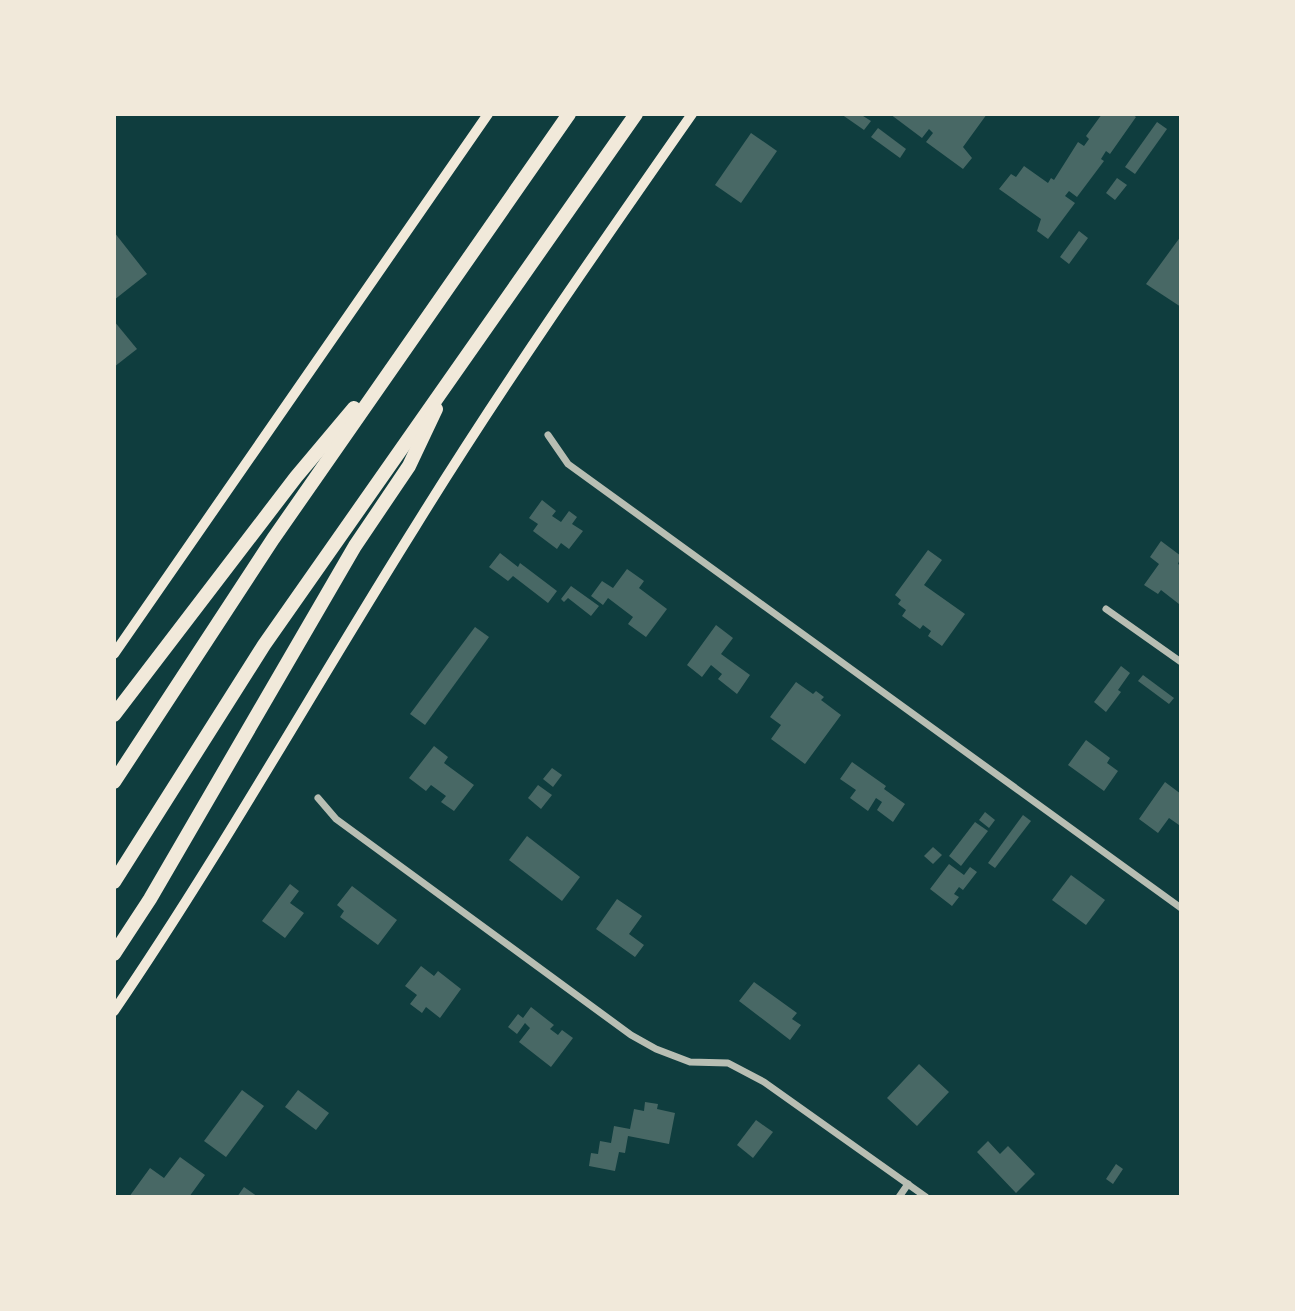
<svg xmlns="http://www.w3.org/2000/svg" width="1295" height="1311" font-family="'Source Sans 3',sans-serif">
	<rect width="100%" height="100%" fill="#0f3d3e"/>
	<g fill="#486865">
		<polygon points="841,114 860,114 871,121 864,130"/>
		<polygon points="890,114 946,115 987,114 963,147 972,158 963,169 926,142 933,133 929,129 922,138"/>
		<polygon points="1102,114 1132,114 1136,117 1110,154 1106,151 1101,159 1104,161 1077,197 1069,191 1065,196 1075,203 1048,239 1037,231 1041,219 999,189 1011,174 1016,177 1024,166 1048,183 1051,178 1054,180 1078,142 1084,146 1089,139 1086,136"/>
		<polygon points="1157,122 1167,129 1135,174 1125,167"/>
		<polygon points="878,128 906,149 900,158 871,137"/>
		<polygon points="751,133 777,151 741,203 715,185"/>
		<polygon points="1117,178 1127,185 1115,200 1106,193"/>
		<polygon points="1079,231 1088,238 1069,264 1060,257"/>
		<polygon points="114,232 147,274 114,300"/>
		<polygon points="1181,236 1181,307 1146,284"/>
		<polygon points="114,321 137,349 114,367"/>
		<polygon points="542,500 556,511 552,516 561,522 569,511 577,517 572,524 583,531 569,549 561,543 557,549 533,531 538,524 529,518"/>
		<polygon points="1161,541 1181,556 1178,564 1181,566 1179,604 1161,590 1158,594 1144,585 1159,564 1150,557"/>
		<polygon points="928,550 942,560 924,585 965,614 942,646 928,636 931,631 923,625 920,629 902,616 906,610 898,604 901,600 895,595"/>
		<polygon points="500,553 518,567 520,563 557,591 548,603 513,576 508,581 489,567"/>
		<polygon points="627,569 644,581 639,588 667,609 646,637 628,624 633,617 608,598 603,605 591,596 602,581 613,588"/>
		<polygon points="571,586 599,606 591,616 568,598 564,602 561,599"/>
		<polygon points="716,625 733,638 721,654 750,675 737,694 718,679 722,674 711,665 702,677 687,665"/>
		<polygon points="475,627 489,637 425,725 410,714"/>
		<polygon points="1121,666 1130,673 1118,690 1121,692 1106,712 1094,702"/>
		<polygon points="1143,675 1174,698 1169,704 1138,681"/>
		<polygon points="796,682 813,694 816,691 824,697 821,700 841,715 805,764 771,739 781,725 770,717"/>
		<polygon points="1086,740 1110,758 1107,763 1118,771 1104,791 1068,765"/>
		<polygon points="434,746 448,757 444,763 474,785 454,811 441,802 446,796 431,785 426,791 409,778"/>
		<polygon points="852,762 886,786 884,789 905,804 893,822 877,810 882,802 876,798 868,811 850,798 856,790 840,779"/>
		<polygon points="552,768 562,775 553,787 543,779"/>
		<polygon points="1165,782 1181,794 1181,822 1179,825 1169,818 1158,833 1139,819"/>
		<polygon points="538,785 552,795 541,809 528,798"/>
		<polygon points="985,812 995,820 989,828 979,820"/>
		<polygon points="1023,815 1031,821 995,868 988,863"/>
		<polygon points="975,822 988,831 961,866 949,856"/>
		<polygon points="527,836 580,877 562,901 509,860"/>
		<polygon points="933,847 942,855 933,864 924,856"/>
		<polygon points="949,864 964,875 970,867 977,872 963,890 959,887 954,894 959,897 952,906 930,889"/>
		<polygon points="1071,875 1105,900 1086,925 1052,900"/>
		<polygon points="290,884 299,891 290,903 304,913 285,938 262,921"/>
		<polygon points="352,886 397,920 378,945 340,917 344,911 337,905"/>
		<polygon points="617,899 642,916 629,934 644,945 635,957 596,929"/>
		<polygon points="421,966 434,976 438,971 461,989 440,1018 426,1007 422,1013 410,1004 417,995 405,986"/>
		<polygon points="754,982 797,1013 792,1019 801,1025 790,1040 739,1001"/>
		<polygon points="531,1007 554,1025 550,1029 558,1035 562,1030 573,1038 551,1067 519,1042 530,1028 525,1023 517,1034 508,1027 518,1014 523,1018"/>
		<polygon points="919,1064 949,1092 917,1126 887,1098"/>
		<polygon points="242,1090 264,1106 226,1157 204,1141"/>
		<polygon points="298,1090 329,1113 316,1130 285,1107"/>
		<polygon points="645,1102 658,1104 657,1109 675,1113 669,1144 628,1136 625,1153 619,1152 615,1171 589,1166 591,1153 598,1154 600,1141 611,1143 614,1126 630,1129 634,1109 644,1111"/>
		<polygon points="756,1120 773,1132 753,1158 737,1145"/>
		<polygon points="988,1141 1000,1154 1008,1146 1035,1174 1016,1193 977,1152"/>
		<polygon points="180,1157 205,1175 189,1197 129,1197 150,1168 164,1178"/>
		<polygon points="1116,1164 1123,1169 1113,1184 1106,1179"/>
		<polygon points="244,1187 258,1197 237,1197"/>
	</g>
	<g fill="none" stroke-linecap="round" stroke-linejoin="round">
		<g stroke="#b8beb3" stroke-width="7">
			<polyline points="548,435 568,464 1181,908"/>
			<polyline points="1106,609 1181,662"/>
			<polyline points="318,798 336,819 631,1035 656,1049 690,1062 728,1063 764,1082 926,1197"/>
			<polyline points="899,1197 908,1184"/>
		</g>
		<g stroke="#f1e9da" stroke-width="10">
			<polyline points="114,654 488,114"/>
			<path d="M114 1011C221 854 314 688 415 527 502 386 597 250 692 114"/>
		</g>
		<g stroke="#f1e9da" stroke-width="14">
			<polyline points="114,715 296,477 354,408"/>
			<polyline points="114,782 273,539 569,114"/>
			<polyline points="114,882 264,645 636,114"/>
			<polyline points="114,954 150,899 355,546 409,466 436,409"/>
		</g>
	</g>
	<rect width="1295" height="1311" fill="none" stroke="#f1e9da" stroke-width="232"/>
</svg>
